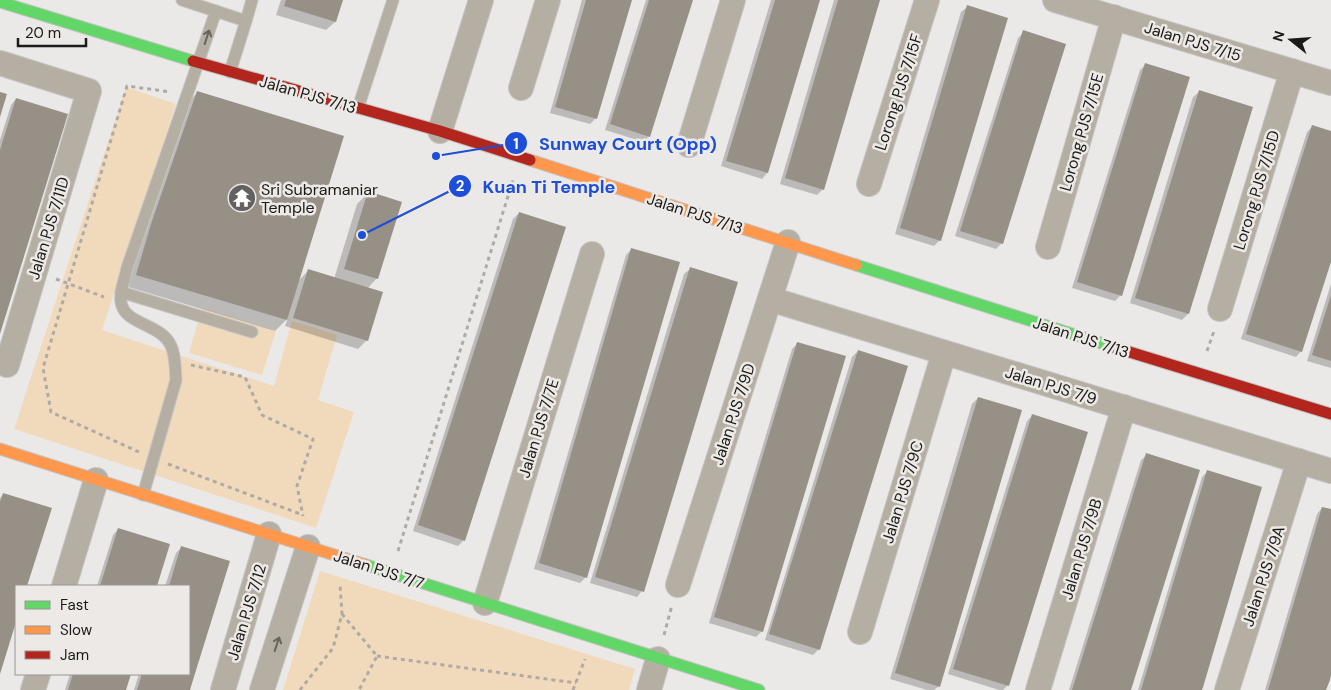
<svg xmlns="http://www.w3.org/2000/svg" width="1331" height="690" font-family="'DM Sans',sans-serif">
	<rect width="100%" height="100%" fill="#ebe9e7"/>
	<g fill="#f1dabc">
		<polygon points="126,87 176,104 102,330 274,386 292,321 337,335 318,400 354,412 316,528 14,429"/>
		<polygon points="202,308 276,331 262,375 189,353"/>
		<polygon points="320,571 635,669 629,690 283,690"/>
	</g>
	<g fill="#0003">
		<polygon points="281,0 341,0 335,22 326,30 276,15"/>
		<polygon points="582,0 630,0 596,118 590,124 550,113"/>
		<polygon points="646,0 692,0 649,136 644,142 605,130"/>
		<polygon points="771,0 819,0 767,173 762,179 721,166"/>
		<polygon points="834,0 879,0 823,189 817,195 780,184"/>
		<polygon points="967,7 940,240 934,246 895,234 961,12"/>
		<polygon points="1024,32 1002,243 996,249 955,236 1018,38"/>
		<polygon points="1145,65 1121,295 1115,301 1072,288 1140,70"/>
		<polygon points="198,92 298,281 308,271 334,279 357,204 368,193 377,278 367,289 367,340 358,349 285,326 288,318 275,331 125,286 187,103"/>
		<polygon points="1199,92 1252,108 1188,314 1182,320 1130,303 1193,97"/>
		<polygon points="16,99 0,331 0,140 11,105"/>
		<polygon points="1313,126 1331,132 1331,259 1301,351 1296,357 1241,339 1307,132"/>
		<polygon points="519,213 464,540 458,546 413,531 513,219"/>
		<polygon points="632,249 586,577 580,583 534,569 626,255"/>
		<polygon points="690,269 642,591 637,597 590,583 684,274"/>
		<polygon points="1331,284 1331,368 1307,361"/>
		<polygon points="798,343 762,631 756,637 709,623 792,349"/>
		<polygon points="858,351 819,649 813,655 765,640 852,357"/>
		<polygon points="978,398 939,686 934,690 927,690 890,679 972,404"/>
		<polygon points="1032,416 1008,685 1003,690 999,690 948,674 1027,421"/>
		<polygon points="1147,455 1130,690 1069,690 1141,460"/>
		<polygon points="1207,472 1200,690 1138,690 1202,477"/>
		<polygon points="3,495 50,509 26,586 16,586 16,619 0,672 0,498"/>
		<polygon points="1322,508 1331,511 1331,670 1325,690 1265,690 1317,514"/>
		<polygon points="118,529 169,545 156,586 97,586 113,535"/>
		<polygon points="182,547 228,562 188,690 134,690 139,674 189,674 189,586 165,586 176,553"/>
		<polygon points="70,674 129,674 124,690 65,690"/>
	</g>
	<g fill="#979086">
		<polygon points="286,0 343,0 336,22 284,6"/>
		<polygon points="586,0 632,0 597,119 555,107"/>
		<polygon points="649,0 693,0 650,137 610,124"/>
		<polygon points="775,0 820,0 768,173 726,161"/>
		<polygon points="838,0 880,0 824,190 785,178"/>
		<polygon points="967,5 1008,18 941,241 900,228"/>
		<polygon points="1023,30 1066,44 1003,244 960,231"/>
		<polygon points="1145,63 1190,77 1122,296 1077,282"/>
		<polygon points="1199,90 1253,107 1189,314 1135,298"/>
		<polygon points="197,91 344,136 287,320 136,275 151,224"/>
		<polygon points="0,92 7,94 0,117"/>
		<polygon points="16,98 68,114 0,334 0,150"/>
		<polygon points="1312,125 1331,131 1331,262 1302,352 1246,334"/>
		<polygon points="368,191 402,202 378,279 344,269"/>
		<polygon points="519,212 566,227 465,541 418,525"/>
		<polygon points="631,248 680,262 587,578 539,563"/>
		<polygon points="690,267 738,282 644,592 595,577"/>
		<polygon points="308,269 383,292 368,341 293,318"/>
		<polygon points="1331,295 1331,361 1312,355"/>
		<polygon points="797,342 846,356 763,632 714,617"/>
		<polygon points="858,350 908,366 820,650 769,634"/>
		<polygon points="978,397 1022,410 940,687 895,673"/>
		<polygon points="1032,414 1088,432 1009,686 953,669"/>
		<polygon points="1146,453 1200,470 1131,690 1072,690"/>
		<polygon points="1207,470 1262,487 1204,684 1202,690 1141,690"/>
		<polygon points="3,493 52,508 27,586 16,586 16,622 0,674 0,502"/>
		<polygon points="1322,507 1331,509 1331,675 1330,680 1326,690 1268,690"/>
		<polygon points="118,528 170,544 157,586 100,586"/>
		<polygon points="181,546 230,561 193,680 190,690 137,690 142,674 189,674 189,586 169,586"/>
		<polygon points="73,674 131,674 126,690 68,690"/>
	</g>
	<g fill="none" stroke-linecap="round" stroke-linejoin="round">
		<defs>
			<g id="lane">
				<polyline points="182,0 246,21 252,0"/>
				<polyline points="230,72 246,21"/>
				<polyline points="358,108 393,0"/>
				<polyline points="121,292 252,332"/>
				<path d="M143 495 176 380C175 369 176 356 171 346 161 323 124 325 121 302 119 291 125 279 127 268L216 11"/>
			</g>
			<g id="street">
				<polyline points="1055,0 1331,83"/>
				<polyline points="0,63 89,91 7,365"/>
				<polyline points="521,88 548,0"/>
				<polyline points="440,131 481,0"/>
				<polyline points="689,145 733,0"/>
				<polyline points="869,184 927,0"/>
				<polyline points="1048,247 1114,17"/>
				<polyline points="770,299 1331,471"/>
				<polyline points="1220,309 1292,71"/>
				<polyline points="678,585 788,242"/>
				<polyline points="64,586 96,480"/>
				<polyline points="485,603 592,254"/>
				<polyline points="860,632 944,353"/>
				<polyline points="33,690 38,674"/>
				<polyline points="223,690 269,534"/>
				<polyline points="262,690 308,547"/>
				<polyline points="649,690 658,659"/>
				<polyline points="1038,690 1124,407"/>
				<polyline points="1227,690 1299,461"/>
			</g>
			<g id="fast">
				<polyline points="0,2 193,61"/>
				<polyline points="856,265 1110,346"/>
				<polyline points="366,565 759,690"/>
			</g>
			<g id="slow">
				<polyline points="530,160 856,265"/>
				<polyline points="0,449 366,565"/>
			</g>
			<g id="jam">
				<polyline points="193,61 440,131 530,160"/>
				<polyline points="1110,346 1331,414"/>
			</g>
		</defs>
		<use href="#lane" stroke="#c5c4c3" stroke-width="13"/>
		<use href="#street" stroke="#c5c4c3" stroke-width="26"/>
		<use href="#fast" stroke="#c5c4c3" stroke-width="13"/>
		<use href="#slow" stroke="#c5c4c3" stroke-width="13"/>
		<use href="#jam" stroke="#c5c4c3" stroke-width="13"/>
		<g stroke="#b0aaa4" stroke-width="3" stroke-dasharray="4 4" stroke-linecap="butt">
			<polyline points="56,279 104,297"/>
			<polyline points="1207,351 1214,331"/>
			<polyline points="191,365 245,377 262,415 313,439 297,486 303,516"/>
			<polyline points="139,452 51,412 43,368 127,86 171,92"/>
			<polyline points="168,464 303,515"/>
			<polyline points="398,551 513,180"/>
			<polyline points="342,614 377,656 359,690"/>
			<polyline points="664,635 672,605"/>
			<polyline points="377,656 576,683"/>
			<polyline points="300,690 333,648 342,614 340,584"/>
			<polyline points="573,690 585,659"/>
		</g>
		<use href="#lane" stroke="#b5aea3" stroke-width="11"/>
		<use href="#street" stroke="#b5aea3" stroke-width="24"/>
		<use href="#fast" stroke="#63d668" stroke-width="11"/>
		<use href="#slow" stroke="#ff974d" stroke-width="11"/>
		<use href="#jam" stroke="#b3261e" stroke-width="11"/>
	</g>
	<defs><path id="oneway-shaft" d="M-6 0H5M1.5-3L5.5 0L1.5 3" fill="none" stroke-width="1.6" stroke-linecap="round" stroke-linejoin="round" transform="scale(1.25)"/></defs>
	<g stroke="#68645e">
		<use href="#oneway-shaft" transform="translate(207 37) rotate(-72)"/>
		<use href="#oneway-shaft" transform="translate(277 644) rotate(-72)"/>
	</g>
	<defs>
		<symbol id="temple-disc" viewBox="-11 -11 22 22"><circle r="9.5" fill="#636261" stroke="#ece9e6"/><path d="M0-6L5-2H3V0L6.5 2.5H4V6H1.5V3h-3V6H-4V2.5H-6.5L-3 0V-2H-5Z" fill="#fff"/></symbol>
	</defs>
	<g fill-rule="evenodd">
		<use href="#temple-disc" x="226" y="182" width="32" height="32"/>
	</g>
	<g text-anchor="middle" stroke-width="5" stroke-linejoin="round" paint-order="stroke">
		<g font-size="16" fill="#1a1a19" stroke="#ece9e6">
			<text transform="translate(1193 41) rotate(17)" y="6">Jalan PJS 7/15</text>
			<text transform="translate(898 92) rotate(-72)" y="6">Lorong PJS 7/15F</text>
			<text transform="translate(308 94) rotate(16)" y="6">Jalan PJS 7/13</text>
			<text transform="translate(1081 132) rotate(-74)" y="6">Lorong PJS 7/15E</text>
			<text transform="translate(1256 190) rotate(-73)" y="6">Lorong PJS 7/15D</text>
			<text transform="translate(695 213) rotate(18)" y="6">Jalan PJS 7/13</text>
			<text transform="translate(48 228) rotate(-73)" y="6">Jalan PJS 7/11D</text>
			<text transform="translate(1081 337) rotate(18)" y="6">Jalan PJS 7/13</text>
			<text transform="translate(1051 385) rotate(17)" y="6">Jalan PJS 7/9</text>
			<text transform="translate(733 414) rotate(-72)" y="6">Jalan PJS 7/9D</text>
			<text transform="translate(538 428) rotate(-73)" y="6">Jalan PJS 7/7E</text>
			<text transform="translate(902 492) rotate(-73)" y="6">Jalan PJS 7/9C</text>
			<text transform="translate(1081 549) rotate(-73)" y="6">Jalan PJS 7/9B</text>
			<text transform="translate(379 569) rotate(18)" y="6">Jalan PJS 7/7</text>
			<text transform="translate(1263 576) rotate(-72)" y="6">Jalan PJS 7/9A</text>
			<text transform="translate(246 612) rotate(-73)" y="6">Jalan PJS 7/12</text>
		</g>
		<g font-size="16" fill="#1a1a19" stroke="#ece9e6" text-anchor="start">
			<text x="261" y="195">Sri Subramaniar<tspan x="261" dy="18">Temple</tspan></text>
		</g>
	</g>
	<path fill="none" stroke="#1d4ed8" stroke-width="2" d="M436 156L516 143M362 235L460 186"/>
	<g fill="#1d4ed8" stroke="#ece9e6" stroke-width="2">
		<circle cx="436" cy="156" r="5"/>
		<circle cx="362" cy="235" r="5"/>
		<circle cx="516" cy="143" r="12"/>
		<circle cx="460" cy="186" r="12"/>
	</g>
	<g font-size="15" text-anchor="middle" font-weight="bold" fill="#fff">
		<text x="516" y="149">1</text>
		<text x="460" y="191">2</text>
	</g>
	<g font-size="18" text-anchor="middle" font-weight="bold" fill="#1d4ed8" stroke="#ece9e6" stroke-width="5" stroke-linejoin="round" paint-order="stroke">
		<text x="628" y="150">Sunway Court (Opp)</text>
		<text x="549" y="193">Kuan Ti Temple</text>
	</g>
	<rect x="15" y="585" width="175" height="90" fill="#ece9e6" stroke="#989694"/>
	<rect x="25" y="601" width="25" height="8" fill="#63d668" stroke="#989694"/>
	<text x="60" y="610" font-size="15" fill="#1a1a19">Fast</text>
	<rect x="25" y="626" width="25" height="8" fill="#ff974d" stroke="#989694"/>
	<text x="60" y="635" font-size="15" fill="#1a1a19">Slow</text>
	<rect x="25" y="651" width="25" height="8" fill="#b3261e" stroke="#989694"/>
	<text x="60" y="660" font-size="15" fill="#1a1a19">Jam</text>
	<g transform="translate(1291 40) rotate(287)" stroke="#ece9e6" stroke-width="4" paint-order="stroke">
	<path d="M0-4L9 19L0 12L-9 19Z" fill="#1a1a19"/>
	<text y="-8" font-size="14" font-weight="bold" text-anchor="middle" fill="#1a1a19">N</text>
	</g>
	<path d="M18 38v8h68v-8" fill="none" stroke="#1a1a19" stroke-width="2.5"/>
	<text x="25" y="38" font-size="15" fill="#1a1a19" stroke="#ece9e6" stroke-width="4" paint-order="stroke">20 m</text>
</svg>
